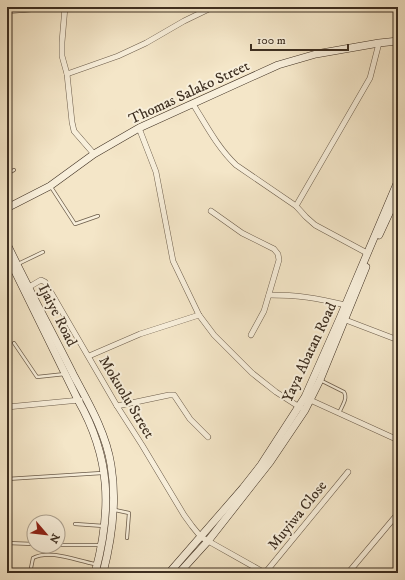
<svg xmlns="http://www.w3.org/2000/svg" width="405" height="580" font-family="'IM FELL DW Pica',serif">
	<rect width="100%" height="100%" fill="#f4e6c8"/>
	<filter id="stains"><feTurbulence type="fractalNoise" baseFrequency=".005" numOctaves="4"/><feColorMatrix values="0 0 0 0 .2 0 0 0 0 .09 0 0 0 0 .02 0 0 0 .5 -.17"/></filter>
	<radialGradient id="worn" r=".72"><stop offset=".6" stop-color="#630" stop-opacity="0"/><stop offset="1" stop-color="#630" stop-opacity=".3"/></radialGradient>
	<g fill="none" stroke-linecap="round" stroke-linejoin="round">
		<defs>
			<g id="lane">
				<polyline points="7,174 14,170"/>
				<polyline points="51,187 75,224 98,216"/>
				<polyline points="18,264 43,252"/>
				<polyline points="14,343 37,377 65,374"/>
				<path d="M320 380 344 392C348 398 342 406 339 413"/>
				<polyline points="7,479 102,473"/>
				<polyline points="115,510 129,513 127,538"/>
				<polyline points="75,524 104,526"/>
				<polyline points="7,543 34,544"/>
				<polyline points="58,545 101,545"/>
				<path d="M30 573 33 558C50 549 77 561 95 564"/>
			</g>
			<g id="street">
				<polyline points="65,7 62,42 62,56 67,74 72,122 74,131 94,154"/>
				<polyline points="7,11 55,7"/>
				<polyline points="67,74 118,56 146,43 184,21 213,7"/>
				<path d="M193 104C206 125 218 148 236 165L296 206 370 78 379 43"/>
				<polyline points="139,128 156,172 173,261 199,315 214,335 252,373 276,392 301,408"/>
				<polyline points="296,206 306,217 315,225 367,253"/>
				<polyline points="211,211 242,233 274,249 278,254 279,260 264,311 251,335"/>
				<polyline points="29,287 41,280 45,282 117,406 142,445 184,515 192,526 201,537 265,573"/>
				<path d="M269 295C298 295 317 298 345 305"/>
				<polyline points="343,319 398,340"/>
				<polyline points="89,356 140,334 199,315"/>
				<polyline points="308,399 398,440"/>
				<polyline points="117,406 169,395 174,395 190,419 208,437"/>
				<polyline points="7,407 80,400"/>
				<polyline points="265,573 348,472"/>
				<polyline points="348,573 395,517"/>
			</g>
			<g id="secondary">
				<polyline points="7,208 50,186 94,154 139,128 278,65 316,54 379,43 398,41"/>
				<polyline points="379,235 398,194"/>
				<path d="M7 244C28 288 52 332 74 376 89 404 106 433 111 465 117 501 112 538 103 573"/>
				<path d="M7 255 78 400C111 458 112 510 95 573"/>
				<polyline points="169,573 243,488 261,465 305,397 340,318 398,181"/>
				<polyline points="179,573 208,541 270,462 305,410 320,380 366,267"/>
			</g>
		</defs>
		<use href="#lane" stroke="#6b5c4a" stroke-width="4"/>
		<use href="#street" stroke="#6b5c4a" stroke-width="6"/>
		<use href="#secondary" stroke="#3d2e20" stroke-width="8"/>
		<use href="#lane" stroke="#f8efdb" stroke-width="2.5"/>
		<use href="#street" stroke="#f8efdb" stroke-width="5"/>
		<use href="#secondary" stroke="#f8efdb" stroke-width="7"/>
	</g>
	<g text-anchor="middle" stroke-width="4" stroke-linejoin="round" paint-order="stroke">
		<g font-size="15" fill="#3d2e20" stroke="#f8efdb">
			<text transform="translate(189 92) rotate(-25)" y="5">Thomas Salako Street</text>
			<text transform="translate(58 315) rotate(63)" y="5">Ijaiye Road</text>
			<text transform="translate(309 352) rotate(-65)" y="5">Yaya Abatan Road</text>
			<text transform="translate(127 397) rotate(59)" y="5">Mokuolu Street</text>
			<text transform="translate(297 515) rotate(-51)" y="5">Muyiwa Close</text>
		</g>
	</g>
	<rect width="405" height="580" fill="none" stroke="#f4e6c8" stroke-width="24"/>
	<rect x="8" y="8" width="389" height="564" fill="none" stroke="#3d2e20" stroke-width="2"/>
	<rect x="12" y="12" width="381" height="556" fill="none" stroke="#3d2e20"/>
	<g transform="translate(46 534) rotate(118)"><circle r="19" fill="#f8efdb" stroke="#ada290"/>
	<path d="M0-3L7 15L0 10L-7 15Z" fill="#8f2418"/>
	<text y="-6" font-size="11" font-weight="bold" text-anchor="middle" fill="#3d2e20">N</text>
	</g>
	<path d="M251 44v6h97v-6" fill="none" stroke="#3d2e20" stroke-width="2"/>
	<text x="257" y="44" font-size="12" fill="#3d2e20" stroke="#f8efdb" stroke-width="3" paint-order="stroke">100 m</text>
	<rect width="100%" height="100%" filter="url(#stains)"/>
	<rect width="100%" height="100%" fill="url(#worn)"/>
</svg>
